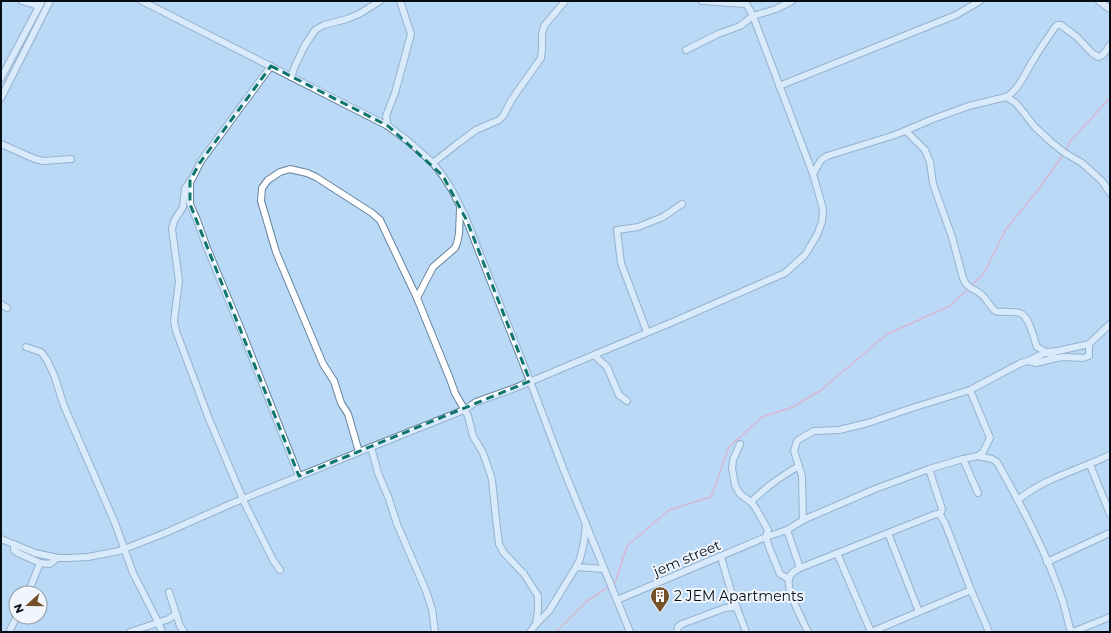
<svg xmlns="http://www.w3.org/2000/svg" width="1111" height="633" font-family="Montserrat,sans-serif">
	<rect width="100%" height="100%" fill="#bad9f6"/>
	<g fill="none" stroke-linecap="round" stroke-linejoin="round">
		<g stroke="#fa8ea5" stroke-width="1.5">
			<polyline points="1065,152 1071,140 1110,98"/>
			<polyline points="972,285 984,273 1006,229 1038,190 1063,155"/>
			<polyline points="615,583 627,546 669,510 711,497 729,447 762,417 793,407 821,390 887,334 950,306 968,289"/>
			<polyline points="556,632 587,601 607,588"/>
		</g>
		<defs>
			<g id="minor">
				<polyline points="22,1 35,5 41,1"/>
				<polyline points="142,1 388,126 408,141 433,163 443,176 452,190 460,206 467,221 530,381 563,468 630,632"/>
				<polyline points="702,1 746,4"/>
				<polyline points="1099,1 1110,9"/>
				<polyline points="686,50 718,34 740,26 753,16 776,9 792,1"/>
				<polyline points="271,66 201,161 192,179 185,188 183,207 174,221 172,229 179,281 174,321 176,331 209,419 245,504 273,560 280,570"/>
				<polyline points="291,77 295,66 304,47 315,30 324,25 347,19 359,14 380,1"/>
				<polyline points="1,78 42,1"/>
				<polyline points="779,86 956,15 980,1"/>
				<polyline points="1006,97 1016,103 1035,127 1051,142 1065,153 1082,163 1102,181 1110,193"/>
				<polyline points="1,98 50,1"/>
				<polyline points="388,126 386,116 395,93 411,34 400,1"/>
				<path d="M906 131 925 150 930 162 933 184 952 237 963 278C967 289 974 288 982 295 987 300 990 306 995 311 1000 313 1005 311 1011 312 1015 312 1020 312 1023 315 1030 320 1034 339 1037 347L1056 358 1065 357 1083 358 1089 356V344L1110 324"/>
				<polyline points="1,144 35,159 43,161 71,159"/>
				<polyline points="433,163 457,144 476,130 499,120 503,116 512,99 541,58 542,49 542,34 544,26 565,1"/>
				<path d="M813 174 821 160 827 156 895 135 933 119 969 106 1006 97C1020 89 1025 72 1034 59 1040 48 1048 38 1055 27L1057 25H1061L1077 37 1092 53 1098 57 1103 55 1110 45"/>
				<polyline points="190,181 190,204 197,220 207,248 242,332 299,476"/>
				<polyline points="417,298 433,267 455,248 457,243 459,234 460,208"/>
				<polyline points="1,304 7,308"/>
				<polyline points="647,332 621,263 617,230 638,227 663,217 682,204"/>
				<polyline points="26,347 41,352 47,360 54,375 64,406 115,523 133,573 158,622 162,632"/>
				<polyline points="594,355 607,367 619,395 627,401"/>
				<polyline points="1028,361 1047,352 1058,351 1089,344"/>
				<polyline points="970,390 990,438 983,452 978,456"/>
				<path d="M740 444 733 460 732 468 735 485 740 494 751 502 755 507 768 530 766 537 787 530 803 520 875 489 929 469 963 459 978 456 992 459 997 462C1021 505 1048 555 1063 602 1066 612 1068 622 1071 632"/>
				<polyline points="371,447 378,473 389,499 397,524 426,591 432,609 435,632"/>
				<polyline points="359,452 348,414 341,403 334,381 323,364 276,252 261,201 262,188 268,180 280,172 290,169 307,173 316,177 372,213 380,220 417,298 450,379 455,393 468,416 473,436 483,453 490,473 492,480 496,519 499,544 504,553 524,574 538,596 538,610 536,624"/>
				<polyline points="963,459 978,493"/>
				<polyline points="1090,465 1110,514"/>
				<polyline points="929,469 942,509 940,515"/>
				<path d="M1018 500C1044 478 1079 470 1110 455"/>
				<path d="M751 502C765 488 781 476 799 466"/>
				<polyline points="803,520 802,476 794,451 797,441 803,437 814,431 839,430 868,423 912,408 970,390 1021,363 1028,361 1036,363 1056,358"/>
				<polyline points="787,530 800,568"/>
				<polyline points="888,533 919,612"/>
				<polyline points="1,539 35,553 58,558 69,558 88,557 119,551 165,533 233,503 359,452 464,410 476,402 515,388 675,321 785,273 805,255 817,235 822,222 823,209 813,174 753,16 745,1"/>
				<polyline points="14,544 14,550 18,553 40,563 28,593"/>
				<polyline points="837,553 871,632"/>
				<path d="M721 557C728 583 736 607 746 632"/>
				<polyline points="1047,562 1110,533"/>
				<polyline points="40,563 50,564 57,558"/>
				<polyline points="576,567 604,569"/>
				<polyline points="169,592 180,626 184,632"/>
				<polyline points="617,600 766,537 769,547 780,574 789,579"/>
				<polyline points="9,632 16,618"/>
				<polyline points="130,632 169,619 176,614"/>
				<polyline points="530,632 536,624 549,611 576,567 580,559 584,542 586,524"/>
				<polyline points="677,632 678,627 682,624 725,608 736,607"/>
				<path d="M808 632C803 621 786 590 789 579 790 573 795 571 800 568L936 514 940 515 945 523 971 590 989 632"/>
				<polyline points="871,632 971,590"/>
				<polyline points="1073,632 1110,617"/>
			</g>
		</defs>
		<use href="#minor" stroke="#67839d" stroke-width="8"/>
		<use href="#minor" stroke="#fff" stroke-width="6"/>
	</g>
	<path d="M0 0H1111V633H0ZM271 66 388 126 443 176 467 221 530 381 299 476 190 204V181L199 164Z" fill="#bad9f6" fill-opacity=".55" fill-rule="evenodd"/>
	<path fill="none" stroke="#0f766e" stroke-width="3" stroke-dasharray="8 5" stroke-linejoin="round" d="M271 66 388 126 443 176 467 221 530 381 299 476 190 204V181L199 164Z"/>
	<defs>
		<symbol id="building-pin" viewBox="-11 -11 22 30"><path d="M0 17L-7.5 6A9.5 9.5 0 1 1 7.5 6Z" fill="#75512a" stroke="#f0f6fc"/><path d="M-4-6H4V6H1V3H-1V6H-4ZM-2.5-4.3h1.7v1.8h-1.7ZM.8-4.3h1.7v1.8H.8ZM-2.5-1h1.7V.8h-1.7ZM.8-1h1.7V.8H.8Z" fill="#fff"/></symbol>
	</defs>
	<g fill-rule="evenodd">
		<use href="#building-pin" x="649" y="585" width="22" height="30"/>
	</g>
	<g text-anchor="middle" stroke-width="4" stroke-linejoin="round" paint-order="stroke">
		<g font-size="14" fill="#040d16" stroke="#f0f6fc">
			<text transform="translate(687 558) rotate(-23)" y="5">jem street</text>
		</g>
		<g font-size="14" fill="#040d16" stroke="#f0f6fc" text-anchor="start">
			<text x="674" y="601">2 JEM Apartments</text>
		</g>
	</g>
	<rect width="1111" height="633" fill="none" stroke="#040d16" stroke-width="4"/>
	<g transform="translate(28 605) rotate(249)"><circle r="19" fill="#f0f6fc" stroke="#9299a0"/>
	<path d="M0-3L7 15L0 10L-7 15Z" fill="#75512a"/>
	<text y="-6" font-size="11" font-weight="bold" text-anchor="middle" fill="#040d16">N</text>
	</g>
</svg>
